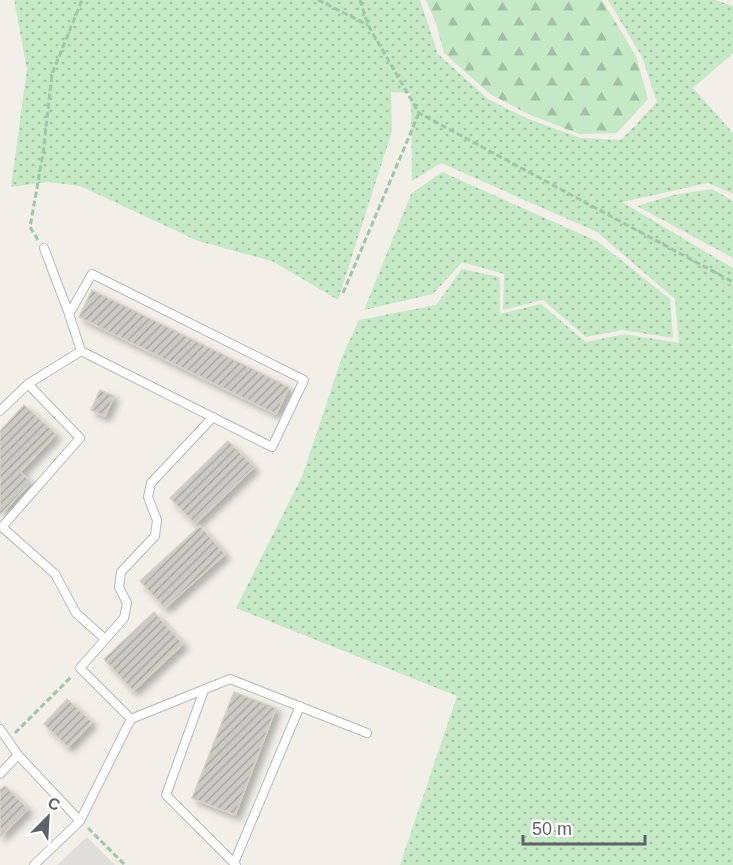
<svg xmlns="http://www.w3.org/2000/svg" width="733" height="865" font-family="Arial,sans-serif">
	<defs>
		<pattern id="grass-dots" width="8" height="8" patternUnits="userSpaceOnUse" patternTransform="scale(1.5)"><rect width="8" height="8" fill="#c5e8c5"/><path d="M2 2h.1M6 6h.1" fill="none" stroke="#a3c0a4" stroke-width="1.8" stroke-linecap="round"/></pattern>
		<pattern id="forest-firs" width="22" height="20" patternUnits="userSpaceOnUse" patternTransform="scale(1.5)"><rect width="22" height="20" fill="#c5e8c5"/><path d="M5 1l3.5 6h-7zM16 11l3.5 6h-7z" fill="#a3c0a4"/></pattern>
		<pattern id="building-hatch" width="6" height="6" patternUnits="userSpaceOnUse" patternTransform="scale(1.5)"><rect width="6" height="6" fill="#cccac5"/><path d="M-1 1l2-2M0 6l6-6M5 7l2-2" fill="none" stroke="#a9a8a4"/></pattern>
		<filter id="shadow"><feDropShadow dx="5" dy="5" stdDeviation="3" flood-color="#0004"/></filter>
	</defs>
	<rect width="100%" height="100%" fill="#f1efe8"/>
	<polygon fill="#e0deda" points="87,837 115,865 57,865"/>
	<g fill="url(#grass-dots)">
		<polygon points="14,0 420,0 438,54 488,99 526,118 581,138 621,140 657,102 642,57 608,0 715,0 733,6 733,53 693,88 733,133 733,194 708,183 622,202 733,268 733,346 731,346 733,350 733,865 400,865 457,696 236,608 303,474 342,357 359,320 436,305 462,269 500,277 500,314 541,304 586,342 625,334 679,343 675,299 597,232 441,163 412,181 411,93 391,92 392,131 338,300 272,261 198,241 80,186 48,182 11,187 27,69"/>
		<polygon points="442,172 597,241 670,299 673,338 622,330 586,337 543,300 503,310 504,274 462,262 433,294 364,310 411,194"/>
		<polygon points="712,189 733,201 733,258 637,206 673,195"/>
	</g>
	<polygon fill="url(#forest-firs)" points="426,0 602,0 636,56 648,99 617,133 579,134 528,114 490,94 444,53 437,26"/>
	<g fill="url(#building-hatch)" stroke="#d6d1c6" stroke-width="1.5" filter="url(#shadow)">
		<polygon points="92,290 289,387 276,414 79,317"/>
		<polygon points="100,390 114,396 105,416 91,410"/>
		<polygon points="24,405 56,434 20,472 31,482 0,515 0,431"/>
		<polygon points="228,441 254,467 195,524 170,498"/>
		<polygon points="200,526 225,554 165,608 140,581"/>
		<polygon points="154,612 183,644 133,691 104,659"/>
		<polygon points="234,692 276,708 235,815 192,798"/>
		<polygon points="67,699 92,722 68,747 44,724"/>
		<polygon points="5,786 28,809 0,837 0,790"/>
	</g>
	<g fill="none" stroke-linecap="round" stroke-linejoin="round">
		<defs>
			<g id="service">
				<polyline points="44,248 69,314"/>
				<polygon points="92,274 304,380 272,447 81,351 69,314"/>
				<polyline points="81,351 28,384 80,438 2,527 55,574 76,613 105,639"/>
				<polyline points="0,411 28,384"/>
				<polyline points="204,690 166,795 236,865"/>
				<polyline points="131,719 80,668 124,618 127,603 119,587 121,572 155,536 157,520 148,497 151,483 213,417"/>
				<polyline points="0,729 18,755 80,821"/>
				<polyline points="0,774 18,755"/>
				<polyline points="234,863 300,706"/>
				<polyline points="34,865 80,821 131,719 230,679 367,733"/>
			</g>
		</defs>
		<use href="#service" stroke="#b5b8bc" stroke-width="10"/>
		<g stroke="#9cc7a9" stroke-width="3" stroke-dasharray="6 3" stroke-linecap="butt">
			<polyline points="318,0 368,25"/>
			<polyline points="360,0 368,25 419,113 733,282"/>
			<polyline points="38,240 30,227 43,154 52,74 82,0"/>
			<polyline points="343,293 419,113"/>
			<polyline points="15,733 72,676"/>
			<polyline points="88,828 125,865"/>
		</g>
		<use href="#service" stroke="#fff" stroke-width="8"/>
	</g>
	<g transform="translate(48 817) rotate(24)" stroke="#ffffff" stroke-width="4.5" paint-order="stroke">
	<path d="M0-4.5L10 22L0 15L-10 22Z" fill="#5f6368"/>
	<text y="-9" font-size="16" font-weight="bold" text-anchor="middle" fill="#5f6368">С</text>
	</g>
	<path d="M523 835v9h122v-9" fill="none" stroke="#5f6368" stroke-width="3"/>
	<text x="532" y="835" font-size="18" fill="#5f6368" stroke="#ffffff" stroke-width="4.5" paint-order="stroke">50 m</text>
</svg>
